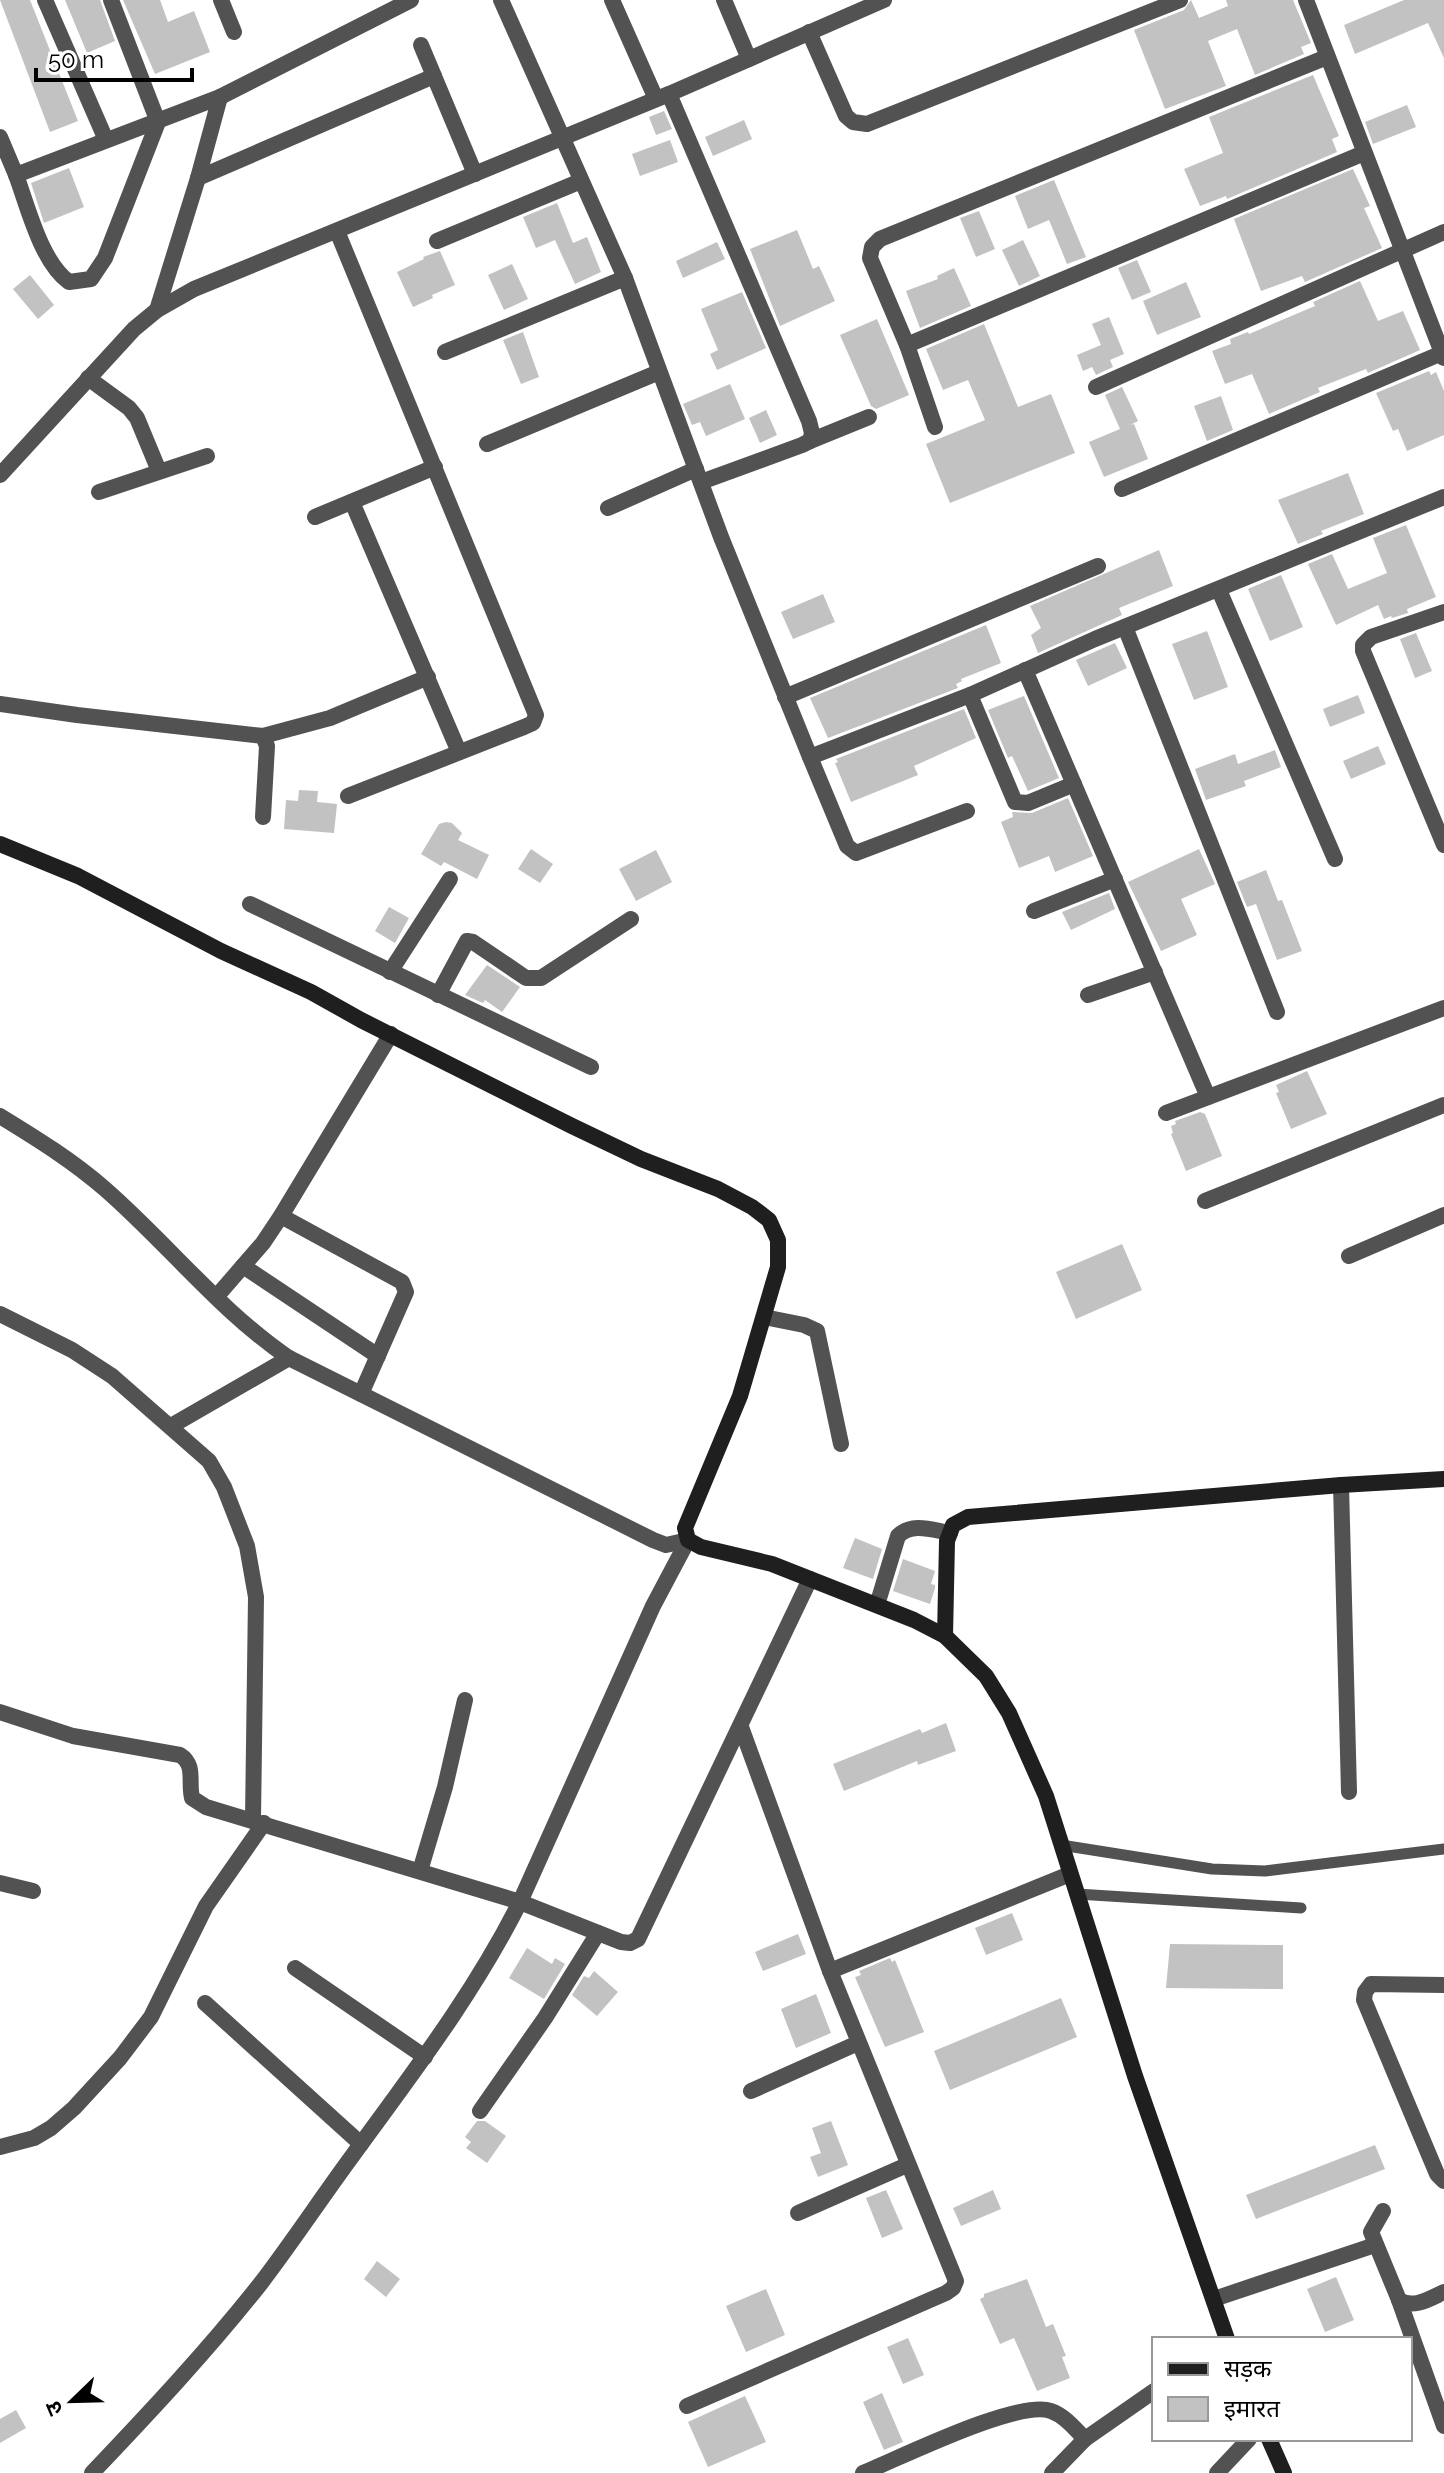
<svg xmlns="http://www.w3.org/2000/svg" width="1444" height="2473" font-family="Raleway,'Noto Sans Devanagari',sans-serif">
	<rect width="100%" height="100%" fill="#fff"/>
	<g fill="#c2c2c2">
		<polygon points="0,0 30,0 78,121 50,132"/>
		<polygon points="65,0 100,0 115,41 87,53"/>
		<polygon points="123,0 160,0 168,22 194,11 210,52 155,74"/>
		<polygon points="1191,0 1199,18 1228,6 1226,0 1293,0 1311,43 1301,47 1304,54 1255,75 1237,29 1208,41 1226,86 1165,109 1134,30 1184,10"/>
		<polygon points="1404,0 1444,0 1444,58 1428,23 1355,54 1344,25"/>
		<polygon points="1313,75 1339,136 1332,139 1337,152 1227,199 1226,196 1200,206 1184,169 1223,153 1209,117"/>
		<polygon points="1407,105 1416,127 1373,144 1365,122"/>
		<polygon points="664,111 672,129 656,135 649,117"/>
		<polygon points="744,120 752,139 713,156 705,137"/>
		<polygon points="670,140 678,162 640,176 632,154"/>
		<polygon points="69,168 84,207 44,223 31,183"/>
		<polygon points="1353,169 1370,206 1364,208 1382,248 1305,282 1302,276 1261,291 1234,219"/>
		<polygon points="1054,180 1086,257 1067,264 1049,220 1028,229 1015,196"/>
		<polygon points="557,203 573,243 587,237 601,272 575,284 555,240 536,248 523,217"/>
		<polygon points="979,211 995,249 976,257 960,218"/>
		<polygon points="797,230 813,269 819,266 835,301 780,326 750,249"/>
		<polygon points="1023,240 1040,276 1019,286 1002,250"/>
		<polygon points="717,242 725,259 683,278 676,261"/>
		<polygon points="440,251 455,285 432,295 433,298 413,307 397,272 424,259 423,257"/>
		<polygon points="1137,260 1151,292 1132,300 1118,268"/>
		<polygon points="512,264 528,299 504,310 488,275"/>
		<polygon points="954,268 971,306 920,328 906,291 938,279 937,276"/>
		<polygon points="30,275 54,305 38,319 13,289"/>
		<polygon points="1360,281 1378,321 1403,311 1420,350 1368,373 1366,369 1318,388 1320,392 1269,414 1252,374 1225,384 1212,351 1231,344 1230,339 1248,332 1249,334 1315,306 1313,302"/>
		<polygon points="1186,282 1201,317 1157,335 1143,301"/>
		<polygon points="742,292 766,348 717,370 710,354 718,350 701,309"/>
		<polygon points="1109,317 1124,354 1110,360 1113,367 1096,375 1092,367 1083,371 1077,355 1101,345 1092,324"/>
		<polygon points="877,319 909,395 876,409 871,406 840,335"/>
		<polygon points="984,324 1018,407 1051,394 1075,453 950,503 926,444 985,420 968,380 943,390 926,349"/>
		<polygon points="523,332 539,377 521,384 503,340"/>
		<polygon points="1429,371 1431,375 1436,372 1444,391 1444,435 1407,451 1398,429 1393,431 1376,393"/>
		<polygon points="730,384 745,419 706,436 700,422 692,425 683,404"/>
		<polygon points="1122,387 1138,421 1130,425 1134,424 1148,459 1104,477 1089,442 1120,429 1105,395"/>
		<polygon points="1221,396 1233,430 1207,441 1194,406"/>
		<polygon points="766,410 777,435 760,443 749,418"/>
		<polygon points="1348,473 1364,514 1321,531 1323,534 1298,544 1278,500"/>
		<polygon points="1406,525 1436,597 1407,609 1408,613 1392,618 1391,616 1384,619 1378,605 1336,625 1308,564 1332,554 1348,589 1387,573 1373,538"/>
		<polygon points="1159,550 1173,586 1119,608 1122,615 1038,653 1031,635 1041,628 1030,606"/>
		<polygon points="1281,575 1303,627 1270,641 1248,589"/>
		<polygon points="823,594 835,622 793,639 781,612"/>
		<polygon points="986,625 1001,663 961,679 962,681 956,684 958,688 828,738 810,698"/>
		<polygon points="1207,631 1228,687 1194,700 1172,644"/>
		<polygon points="1416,633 1432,671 1415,678 1400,639"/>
		<polygon points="1115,643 1127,668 1088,686 1076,660"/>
		<polygon points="1358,695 1365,713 1330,727 1323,709"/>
		<polygon points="1024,696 1059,778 1028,791 1012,756 1008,758 988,710"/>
		<polygon points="964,709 976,738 914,766 918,775 851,802 835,763 838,762 836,759"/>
		<polygon points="1378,746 1386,764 1351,779 1343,761"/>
		<polygon points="1275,750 1281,767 1244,781 1246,786 1206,800 1195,769 1235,754 1238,764"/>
		<polygon points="299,790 318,791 317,802 337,804 334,833 284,829 286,800 298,801"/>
		<polygon points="1068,798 1093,856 1055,872 1049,856 1019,868 1001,822 1013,817 1012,812 1032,813"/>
		<polygon points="446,822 452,823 462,833 458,840 489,855 477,879 444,862 441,866 421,854 439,824"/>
		<polygon points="531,849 553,864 540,883 518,869"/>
		<polygon points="1199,849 1215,884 1181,899 1197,935 1161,951 1128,882"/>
		<polygon points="656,850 672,882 636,901 619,869"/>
		<polygon points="1266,870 1278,901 1282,900 1302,951 1277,960 1256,904 1247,907 1237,882"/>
		<polygon points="1109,893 1115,909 1071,930 1062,912"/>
		<polygon points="389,907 409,918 395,943 375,931"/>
		<polygon points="487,965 520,987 502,1012 485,1000 483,1003 465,995"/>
		<polygon points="1307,1071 1327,1114 1291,1129 1276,1093 1279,1092 1276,1085"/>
		<polygon points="1200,1112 1205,1114 1222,1156 1186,1171 1171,1134 1173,1133 1171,1126 1176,1124 1175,1121"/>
		<polygon points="1122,1244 1142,1290 1076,1319 1056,1272"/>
		<polygon points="855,1538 882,1549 873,1579 843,1568"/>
		<polygon points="903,1559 935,1571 931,1584 935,1585 935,1588 930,1604 893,1591"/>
		<polygon points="946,1723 956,1751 918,1765 917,1761 844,1791 833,1764 920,1729 922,1733"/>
		<polygon points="1012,1913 1023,1940 986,1955 975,1928"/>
		<polygon points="798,1934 806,1954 763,1971 755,1952"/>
		<polygon points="1170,1944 1283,1945 1283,1989 1166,1988"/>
		<polygon points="527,1948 552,1964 555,1958 565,1964 544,1999 509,1978"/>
		<polygon points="890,1958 892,1962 895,1960 924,2032 885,2047 855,1977 861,1975 859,1971"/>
		<polygon points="594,1971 618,1992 597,2016 572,1995 584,1976 589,1978"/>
		<polygon points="816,1994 831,2033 796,2048 781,2009"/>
		<polygon points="1061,1998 1077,2037 950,2090 934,2051"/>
		<polygon points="477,2121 485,2121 506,2136 487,2163 466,2148 471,2142 465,2137"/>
		<polygon points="831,2121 848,2165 818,2177 810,2157 821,2153 812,2128"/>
		<polygon points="1375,2145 1385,2169 1256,2219 1246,2195"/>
		<polygon points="886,2190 903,2229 882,2238 866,2198"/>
		<polygon points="993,2190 1001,2209 961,2226 953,2208"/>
		<polygon points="377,2261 400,2279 386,2297 364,2279"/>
		<polygon points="1336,2277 1354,2320 1325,2332 1307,2289"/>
		<polygon points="1027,2279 1046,2327 1053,2324 1066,2356 1062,2357 1070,2378 1037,2391 1014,2338 1000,2344 980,2299 984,2297 984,2294"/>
		<polygon points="766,2289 785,2335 746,2352 726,2306"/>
		<polygon points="908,2338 924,2375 903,2384 887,2347"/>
		<polygon points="882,2393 903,2442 884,2450 863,2402"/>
		<polygon points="745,2396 766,2442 708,2467 688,2422"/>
		<polygon points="16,2410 26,2428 0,2443 0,2419"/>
	</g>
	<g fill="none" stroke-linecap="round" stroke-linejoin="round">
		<g stroke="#525252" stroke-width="11">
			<polyline points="1061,1845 1212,1869 1265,1871 1444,1849"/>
			<polyline points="1077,1894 1301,1908"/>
		</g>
		<g stroke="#525252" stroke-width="16">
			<polyline points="45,0 106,140"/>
			<polyline points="221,0 234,32"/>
			<polyline points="501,0 625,278 721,537 810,757 970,695 1095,639 1444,497"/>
			<polyline points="612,0 656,99"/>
			<polyline points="724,0 749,59"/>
			<polyline points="1306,0 1444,358"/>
			<polyline points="809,32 846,116 853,122 867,124 1180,0"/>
			<polyline points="421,45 475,174"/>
			<polyline points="669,94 809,421 812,433 810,441 802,445 701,482"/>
			<polyline points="220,97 411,0"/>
			<polyline points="0,137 16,175 220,97 198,178 157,310"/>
			<path d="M16 175C28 207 41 262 69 282L91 279 105 258 158 122 111 0"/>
			<polyline points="198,178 434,76"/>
			<polyline points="337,231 536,715 533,723 524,727 348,796"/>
			<polyline points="437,241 581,181"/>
			<polyline points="907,345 1364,153"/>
			<polyline points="445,352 625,278"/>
			<polyline points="88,378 129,408 137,418 159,471"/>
			<polyline points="1096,387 1444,232"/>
			<polyline points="935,427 907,345 870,258 872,247 880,239 1327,57"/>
			<polyline points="810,441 869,417"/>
			<polyline points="487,444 659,372"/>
			<polyline points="0,475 134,329 157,310 194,289 669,94 884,0"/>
			<polyline points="1122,489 1442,353"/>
			<polyline points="99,492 207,456"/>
			<polyline points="352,502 459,752"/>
			<polyline points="608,508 696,469"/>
			<polyline points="315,517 435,467"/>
			<polyline points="1219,590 1335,859"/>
			<polyline points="1444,612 1371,637 1363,645 1363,651 1444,845"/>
			<polyline points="1125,627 1277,1012"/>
			<polyline points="1025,670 1208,1097"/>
			<polyline points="970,695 1015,802 1028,803 1074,784"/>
			<polyline points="785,697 1098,566"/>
			<polyline points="0,704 77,715 263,736 267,746 263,817"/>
			<polyline points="263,736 330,718 428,677"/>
			<polyline points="810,757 847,846 856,853 967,811"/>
			<polyline points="250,904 591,1067"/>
			<polyline points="1034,911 1115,879"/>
			<polyline points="390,972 450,879"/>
			<polyline points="438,995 467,941 473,942 526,978 541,978 631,919"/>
			<polyline points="1088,995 1155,972"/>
			<polyline points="1166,1113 1444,1008"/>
			<path d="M0 1116C36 1138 73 1161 105 1189 168 1244 220 1311 289 1358L653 1540 666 1545 688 1540"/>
			<polyline points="1205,1201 1444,1105"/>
			<polyline points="281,1216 402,1282 406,1292 361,1394"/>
			<polyline points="1349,1256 1444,1215"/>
			<polyline points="243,1266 378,1356"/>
			<polyline points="217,1296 263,1243 281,1216 391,1034"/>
			<polyline points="0,1314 72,1350 112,1376 209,1461 224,1487 247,1546 256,1597 253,1819"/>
			<polyline points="764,1317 804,1325 817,1331 841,1444"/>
			<polyline points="171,1426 289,1358"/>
			<polyline points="1341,1485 1349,1792"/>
			<path d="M877 1605 898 1536C912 1522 932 1530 950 1533"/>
			<path d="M0 1712 73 1736 180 1755C196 1765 188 1782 192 1798L206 1807 520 1902 653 1606 688 1540"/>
			<polyline points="420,1871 445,1787 465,1700"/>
			<polyline points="0,1883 33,1891"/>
			<polyline points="295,1968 425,2057"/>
			<polyline points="830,1971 1070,1874"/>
			<polyline points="1444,1985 1371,1984 1365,1992 1364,2000 1437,2174 1444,2181"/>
			<polyline points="205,2003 361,2144"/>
			<polyline points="751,2091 858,2043"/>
			<polyline points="480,2111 545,2018 598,1933"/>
			<polyline points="0,2147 34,2138 51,2128 74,2108 120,2058 151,2017 206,1906 264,1823"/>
			<path d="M1383 2211 1371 2232 1399 2300C1414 2309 1429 2299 1444 2292"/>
			<polyline points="798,2213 907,2165"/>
			<polyline points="1214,2299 1375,2245"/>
			<polyline points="1399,2300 1444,2426"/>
			<polyline points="687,2406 946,2293 953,2288 956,2281 830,1971 741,1727"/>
			<path d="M92 2473C150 2412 209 2349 261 2283 293 2241 322 2197 353 2155 414 2071 473 1995 520 1902L621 1942 630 1943 638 1939 810 1579"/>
			<path d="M863 2473C900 2458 1018 2399 1051 2411 1065 2416 1075 2429 1085 2439"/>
			<polyline points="1052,2473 1085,2439 1154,2391"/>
			<polyline points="1217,2473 1249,2439"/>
		</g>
		<g stroke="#1f1f1f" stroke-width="16">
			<polyline points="0,844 78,876 221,951 311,992 361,1020 572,1126 641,1159 718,1189 752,1207 769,1220 778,1240 778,1267 740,1396 685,1528 688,1540 701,1547 772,1564 914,1620 945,1636 986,1676 1009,1713 1046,1796 1135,2076 1227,2339"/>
			<polyline points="945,1636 947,1541 953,1525 968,1517 1341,1485 1444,1479"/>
			<polyline points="1269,2439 1284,2473"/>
		</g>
	</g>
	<rect x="1152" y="2337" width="260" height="104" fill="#ffffff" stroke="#999999" stroke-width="2"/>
	<rect x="1168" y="2363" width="40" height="12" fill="#1f1f1f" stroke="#999999" stroke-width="2"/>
	<text x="1224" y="2377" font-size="24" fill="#000000">सड़क</text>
	<rect x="1168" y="2397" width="40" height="24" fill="#c2c2c2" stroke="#999999" stroke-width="2"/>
	<text x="1224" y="2417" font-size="24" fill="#000000">इमारत</text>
	<g transform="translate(72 2401) rotate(247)" stroke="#ffffff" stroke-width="6" paint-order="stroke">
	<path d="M0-6L14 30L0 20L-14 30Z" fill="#000000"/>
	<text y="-12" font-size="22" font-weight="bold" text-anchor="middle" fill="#000000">उ</text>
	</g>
	<path d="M36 68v12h156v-12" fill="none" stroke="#000000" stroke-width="4"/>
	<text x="48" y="68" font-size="24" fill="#000000" stroke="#ffffff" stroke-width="6" paint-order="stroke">50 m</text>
</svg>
